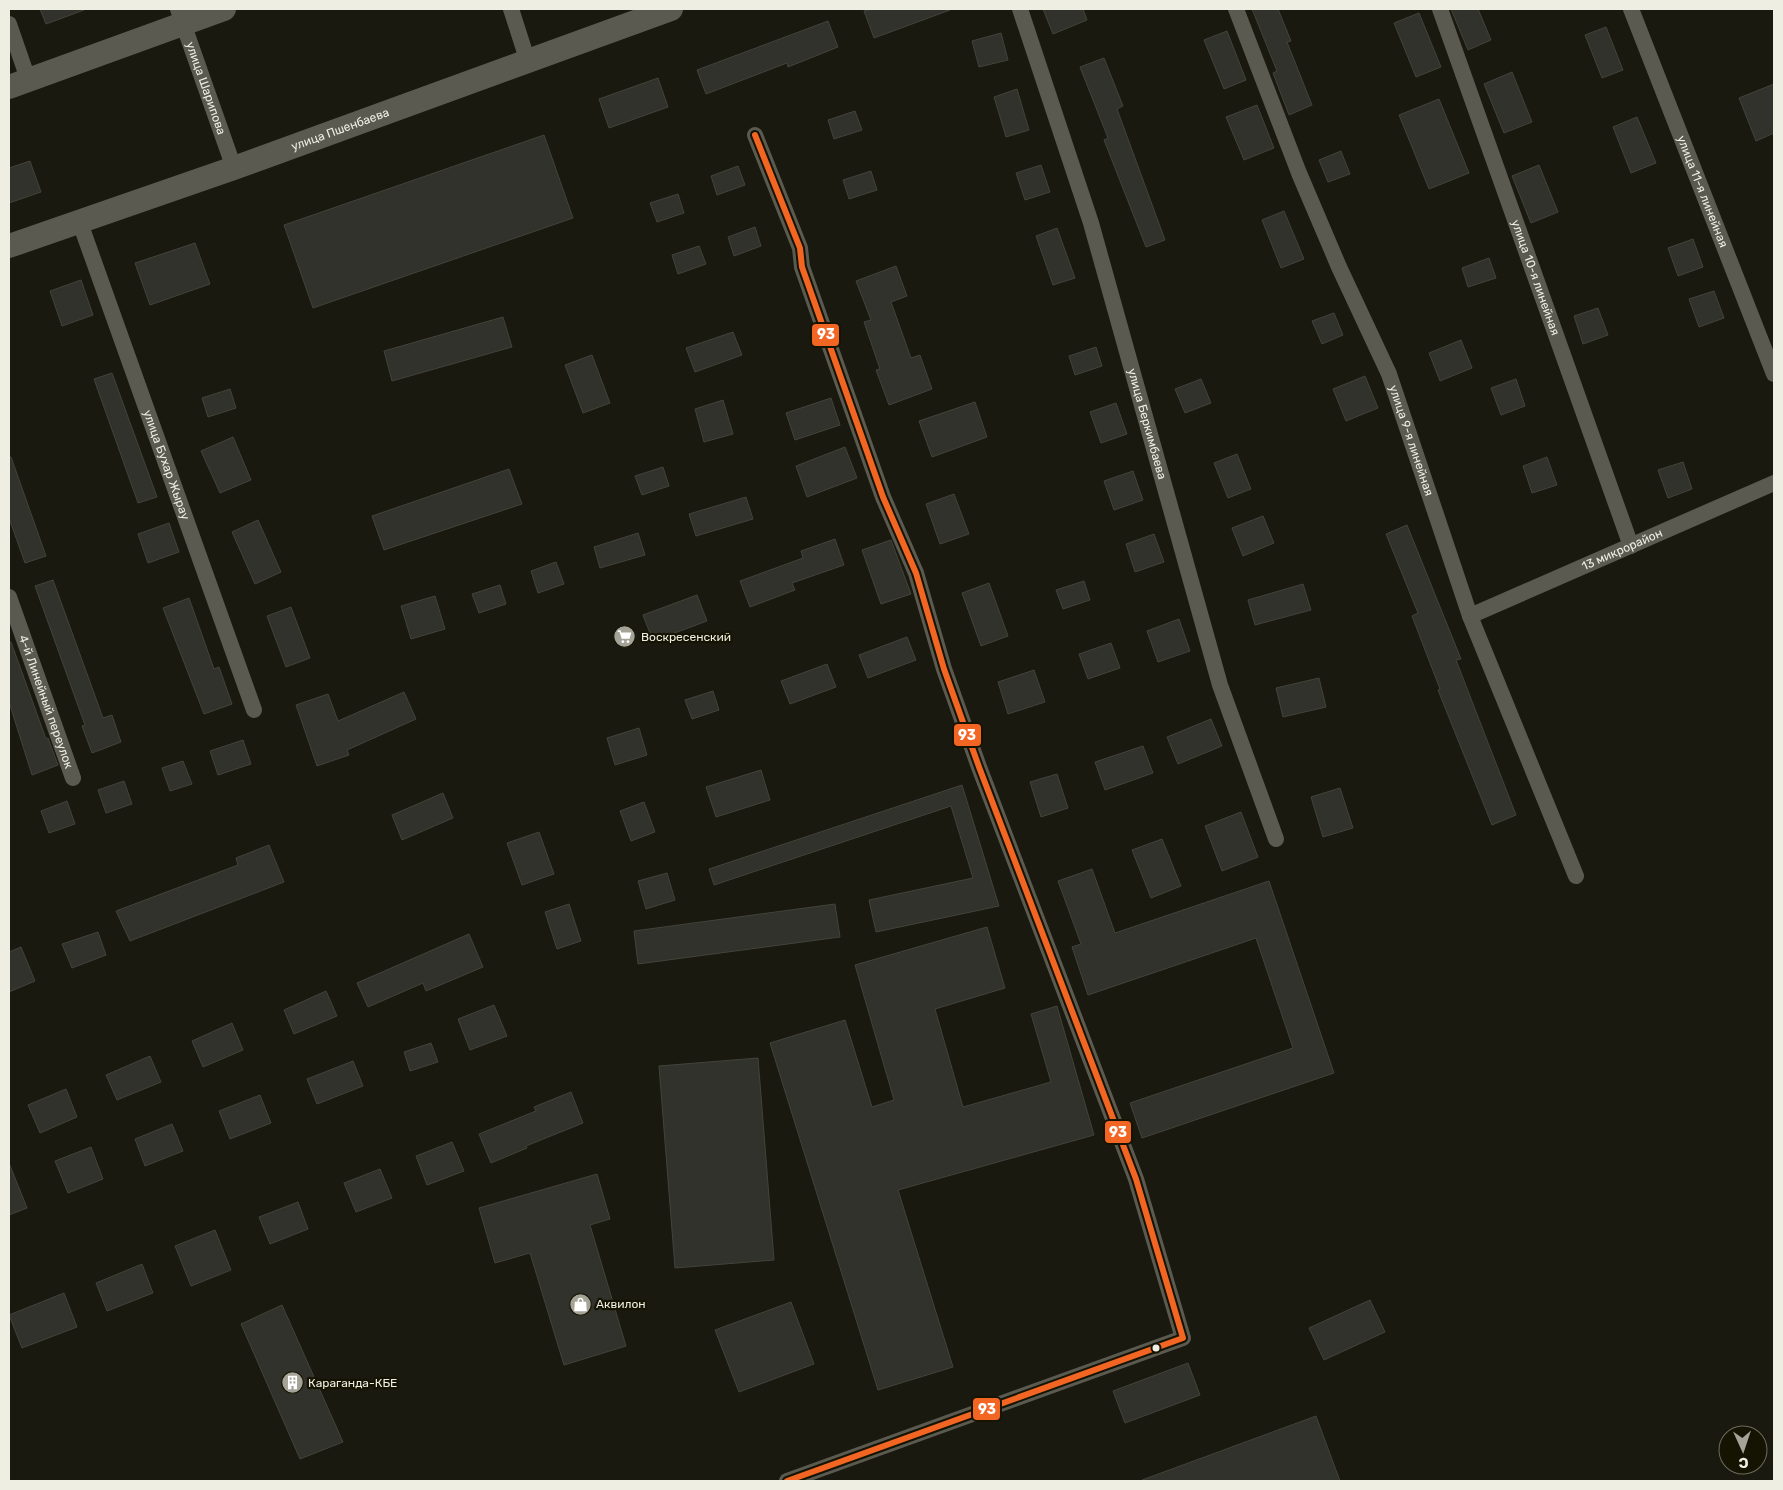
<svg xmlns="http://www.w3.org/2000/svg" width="1783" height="1490" font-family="Rubik,sans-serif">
	<rect width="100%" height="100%" fill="#1a190f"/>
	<g fill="#31322b" stroke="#42433b">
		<polygon points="40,9 84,9 84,10 46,24"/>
		<polygon points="872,9 949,9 950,10 874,38 864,11"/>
		<polygon points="1043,9 1083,9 1087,20 1053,34"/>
		<polygon points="1252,9 1278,9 1291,41 1287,42 1312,105 1289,115 1273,73 1277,71"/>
		<polygon points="1451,9 1478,9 1491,40 1468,50"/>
		<polygon points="1419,13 1441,67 1416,77 1394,23"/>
		<polygon points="828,21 838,47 788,67 787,63 706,94 697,70"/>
		<polygon points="1606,27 1623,70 1602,78 1585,35"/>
		<polygon points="1227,31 1246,80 1224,89 1204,40"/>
		<polygon points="1001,33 1008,60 979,67 972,41"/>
		<polygon points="1104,58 1123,106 1117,109 1165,240 1146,247 1104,140 1108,138 1080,67"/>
		<polygon points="1512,72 1532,122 1504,133 1484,84"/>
		<polygon points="658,78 668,107 609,128 599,99"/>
		<polygon points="1774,84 1774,133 1756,141 1739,98"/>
		<polygon points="1017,89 1029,130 1006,137 994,97"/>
		<polygon points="1439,99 1469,173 1429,189 1399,115"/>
		<polygon points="1257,105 1274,148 1244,160 1226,117"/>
		<polygon points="855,111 862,130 834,139 828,120"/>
		<polygon points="1637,117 1656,163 1631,173 1613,127"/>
		<polygon points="544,135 573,218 313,308 284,225"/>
		<polygon points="1341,151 1350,174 1328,182 1319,160"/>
		<polygon points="30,161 41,192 9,203 9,168"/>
		<polygon points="1041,165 1050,192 1025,200 1016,173"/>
		<polygon points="1539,165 1558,212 1531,223 1512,176"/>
		<polygon points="738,166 745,185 717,195 711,176"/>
		<polygon points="871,171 877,190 849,199 843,180"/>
		<polygon points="678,194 684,213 657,222 650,203"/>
		<polygon points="1284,211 1304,259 1281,268 1262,220"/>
		<polygon points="755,227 761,246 734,256 728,237"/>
		<polygon points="1057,228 1075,278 1053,285 1036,236"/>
		<polygon points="1693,239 1703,267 1678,276 1668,248"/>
		<polygon points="195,243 210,284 150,305 135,263"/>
		<polygon points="699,246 706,264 678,274 672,255"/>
		<polygon points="1489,258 1496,278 1468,287 1462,268"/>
		<polygon points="896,266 907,296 891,302 911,358 920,355 932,389 889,405 876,370 880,369 864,322 871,320 856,281"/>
		<polygon points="81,280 93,315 62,326 50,291"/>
		<polygon points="1714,291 1724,318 1699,327 1689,299"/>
		<polygon points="1598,308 1608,335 1583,344 1574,316"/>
		<polygon points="1334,313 1343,335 1322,344 1312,321"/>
		<polygon points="503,317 512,347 392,381 384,351"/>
		<polygon points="733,332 742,355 695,372 686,348"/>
		<polygon points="1461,340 1472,368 1440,381 1429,353"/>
		<polygon points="1096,347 1102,366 1075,375 1069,356"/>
		<polygon points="592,355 610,403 583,413 565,365"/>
		<polygon points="112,373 157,497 138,503 94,379"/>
		<polygon points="1365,376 1378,408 1346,421 1333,389"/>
		<polygon points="1201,379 1211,403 1185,413 1175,389"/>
		<polygon points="1516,379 1525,406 1501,415 1491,388"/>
		<polygon points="230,389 236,408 208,417 202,398"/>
		<polygon points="831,398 840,425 795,440 786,413"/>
		<polygon points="723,400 733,434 704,442 695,409"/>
		<polygon points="975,402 987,437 932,457 919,421"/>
		<polygon points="1116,403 1127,434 1101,443 1090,412"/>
		<polygon points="233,437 251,480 220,493 201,451"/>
		<polygon points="845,447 857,478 807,497 796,466"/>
		<polygon points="1237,454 1251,489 1228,498 1214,463"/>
		<polygon points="9,457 11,457 46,556 25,563 9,518"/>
		<polygon points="1547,457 1557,485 1532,493 1523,466"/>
		<polygon points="1683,462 1692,489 1668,498 1658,470"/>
		<polygon points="663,467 669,486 642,495 635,476"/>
		<polygon points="509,469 522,504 384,550 372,516"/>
		<polygon points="1133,471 1143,500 1114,510 1104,481"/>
		<polygon points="954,494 969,534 940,544 926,504"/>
		<polygon points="746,497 753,519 696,536 689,514"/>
		<polygon points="1263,516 1274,543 1243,556 1232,528"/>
		<polygon points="258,520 281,572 255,584 232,532"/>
		<polygon points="169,523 179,552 148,563 138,534"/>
		<polygon points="1407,525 1461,659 1456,660 1516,815 1492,825 1438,690 1440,689 1412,616 1418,613 1386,534"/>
		<polygon points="638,533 645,555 600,568 594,547"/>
		<polygon points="1154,534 1164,562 1135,572 1126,544"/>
		<polygon points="835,539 844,565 792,583 795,590 750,607 740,581 803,558 801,551"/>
		<polygon points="891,540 911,594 881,604 862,550"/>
		<polygon points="556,562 564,584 538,593 531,571"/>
		<polygon points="53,580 103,718 112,715 121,742 92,753 82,726 85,725 35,586"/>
		<polygon points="1084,581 1090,600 1063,609 1056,590"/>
		<polygon points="989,583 1008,636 981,646 962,593"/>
		<polygon points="1303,584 1311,610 1255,625 1248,600"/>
		<polygon points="500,585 506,604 479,613 472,594"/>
		<polygon points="697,595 707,621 653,641 643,615"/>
		<polygon points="435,596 445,629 411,639 401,606"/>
		<polygon points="189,598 214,669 219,667 232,704 204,714 163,608"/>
		<polygon points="291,607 310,658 286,667 267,616"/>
		<polygon points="1179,619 1190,651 1158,662 1147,631"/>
		<polygon points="907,637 916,660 868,678 859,655"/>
		<polygon points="9,642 11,642 46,739 48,738 58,765 32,775 9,702"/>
		<polygon points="1111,643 1120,668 1088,679 1079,654"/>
		<polygon points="827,664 836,687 790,704 781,681"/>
		<polygon points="1034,670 1045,702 1008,714 998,682"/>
		<polygon points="1319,678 1326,707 1283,717 1276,688"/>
		<polygon points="713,691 719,710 692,719 685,700"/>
		<polygon points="404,692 416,719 347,750 349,755 317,766 296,705 328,694 338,721"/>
		<polygon points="1211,719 1222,746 1178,764 1167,737"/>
		<polygon points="639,728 647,755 615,765 607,738"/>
		<polygon points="243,740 251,764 218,775 210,751"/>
		<polygon points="1143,746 1153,773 1105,790 1095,762"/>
		<polygon points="183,761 192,784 170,791 162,768"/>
		<polygon points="761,770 770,800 716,817 706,787"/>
		<polygon points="1057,774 1068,808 1041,817 1030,782"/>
		<polygon points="124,781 132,804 106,813 98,790"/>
		<polygon points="962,785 999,906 876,932 869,900 973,878 951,806 714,885 709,869"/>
		<polygon points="1340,788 1353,828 1323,837 1311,797"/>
		<polygon points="443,793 453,818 402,840 392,815"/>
		<polygon points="67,801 75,824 49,833 41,811"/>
		<polygon points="644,802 655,832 631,841 620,811"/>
		<polygon points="1241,812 1258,857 1222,871 1205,826"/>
		<polygon points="539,832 554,874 522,885 507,843"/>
		<polygon points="1162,839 1181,886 1151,898 1132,850"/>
		<polygon points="269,845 284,882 130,941 116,911 238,865 236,858"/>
		<polygon points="1092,869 1115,933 1269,881 1334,1073 1142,1138 1130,1103 1293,1048 1256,938 1088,995 1072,947 1081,944 1058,881"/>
		<polygon points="667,873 675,900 646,909 638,881"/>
		<polygon points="569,904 581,941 557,949 545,912"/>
		<polygon points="835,904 840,937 638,964 634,931"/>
		<polygon points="987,927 1005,988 935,1009 963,1107 1051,1082 1031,1014 1057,1006 1094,1135 898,1190 953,1367 878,1390 770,1043 845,1020 872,1107 894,1100 855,965"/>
		<polygon points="98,932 106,955 72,968 62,944"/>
		<polygon points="469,934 483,967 426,991 423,983 368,1007 357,983"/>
		<polygon points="21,947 35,981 9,992 9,952"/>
		<polygon points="326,991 337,1016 294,1034 284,1010"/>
		<polygon points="494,1005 507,1036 470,1050 458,1019"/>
		<polygon points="232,1023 243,1050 203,1067 192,1041"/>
		<polygon points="431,1043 438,1062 410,1071 404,1052"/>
		<polygon points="150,1056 161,1082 117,1100 106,1075"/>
		<polygon points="758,1058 774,1260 675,1268 659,1066"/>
		<polygon points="353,1061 363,1086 317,1104 307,1079"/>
		<polygon points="66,1089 77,1117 40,1133 28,1105"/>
		<polygon points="571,1092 583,1123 526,1146 527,1148 491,1163 479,1134 536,1111 534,1107"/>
		<polygon points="260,1095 271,1123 230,1139 219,1111"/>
		<polygon points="172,1124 183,1151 145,1166 135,1139"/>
		<polygon points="452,1142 464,1171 427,1185 416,1156"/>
		<polygon points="91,1147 103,1179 68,1193 55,1161"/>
		<polygon points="9,1163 27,1208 9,1215"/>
		<polygon points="380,1169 392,1198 356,1212 344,1183"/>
		<polygon points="597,1174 610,1219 590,1225 626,1346 564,1365 530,1253 495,1263 479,1208"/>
		<polygon points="298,1202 308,1229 270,1244 259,1217"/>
		<polygon points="215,1230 231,1270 191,1286 175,1246"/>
		<polygon points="142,1264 153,1293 107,1311 96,1283"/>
		<polygon points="64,1293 77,1327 22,1348 9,1315"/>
		<polygon points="1370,1300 1385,1332 1324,1360 1309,1328"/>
		<polygon points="791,1302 814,1364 739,1392 715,1330"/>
		<polygon points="282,1305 343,1442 300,1459 241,1324"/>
		<polygon points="1188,1363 1200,1395 1125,1423 1113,1391"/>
		<polygon points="1316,1416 1340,1481 1142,1481 1142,1480"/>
	</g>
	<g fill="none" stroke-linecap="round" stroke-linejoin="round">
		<g stroke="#5a5a51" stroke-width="16">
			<path id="s1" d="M178 9 234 168"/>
			<polyline points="511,9 528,62"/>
			<path id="s2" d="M1020 9 1091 223 1220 685 1276 839"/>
			<path id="s3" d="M1236 9 1299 173 1339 267 1389 374 1470 616 1576 876"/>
			<path id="s4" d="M1440 9 1631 546"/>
			<path id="s5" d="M1631 9 1774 374"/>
			<polyline points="9,24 28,79"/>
			<polyline points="755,135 800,248 802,267 883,497 916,573 944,669 979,767 1136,1179 1183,1338 787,1481"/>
			<path id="s6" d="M79 220 254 710"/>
			<path id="s7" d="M9 597 73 778"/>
			<path id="s8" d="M1470 616 1774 483"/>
		</g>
		<g stroke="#5a5a51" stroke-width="24">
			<polyline points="9,87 224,9"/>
			<path id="s9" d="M9 246 234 168 671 9"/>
		</g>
		<defs>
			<polyline id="bus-1" points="755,135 800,248 802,267 883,497 916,573 944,669 979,767 1136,1179 1183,1338 787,1481"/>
		</defs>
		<use href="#bus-1" stroke="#151403" stroke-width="10"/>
		<use href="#bus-1" stroke="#f26522" stroke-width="6"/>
	</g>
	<defs>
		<symbol id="supermarket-disc" viewBox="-11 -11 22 22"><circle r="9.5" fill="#a4a398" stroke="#151403"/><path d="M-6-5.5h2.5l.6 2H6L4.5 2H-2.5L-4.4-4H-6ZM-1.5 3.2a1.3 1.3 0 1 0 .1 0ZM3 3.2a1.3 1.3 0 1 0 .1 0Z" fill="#fff"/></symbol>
		<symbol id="shop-disc" viewBox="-11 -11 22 22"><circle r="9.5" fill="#a4a398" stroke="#151403"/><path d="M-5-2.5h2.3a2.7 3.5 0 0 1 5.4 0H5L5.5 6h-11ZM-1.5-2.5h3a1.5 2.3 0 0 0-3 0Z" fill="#fff"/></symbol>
		<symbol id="building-disc" viewBox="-11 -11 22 22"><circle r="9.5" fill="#a4a398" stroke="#151403"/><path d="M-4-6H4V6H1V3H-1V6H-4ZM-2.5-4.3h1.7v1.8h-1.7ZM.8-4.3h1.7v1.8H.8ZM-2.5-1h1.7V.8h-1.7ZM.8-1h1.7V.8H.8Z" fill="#fff"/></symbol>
	</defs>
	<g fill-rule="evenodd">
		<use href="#supermarket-disc" x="612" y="624" width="25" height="25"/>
		<use href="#shop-disc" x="568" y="1292" width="25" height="25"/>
		<use href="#building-disc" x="280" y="1370" width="25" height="25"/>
	</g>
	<circle fill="#eeeee2" stroke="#151403" stroke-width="2" cx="1156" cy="1348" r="4.5"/>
	<g text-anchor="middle" stroke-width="4.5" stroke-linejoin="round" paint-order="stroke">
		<g font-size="12" fill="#eeeee2" stroke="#151403">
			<text dy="4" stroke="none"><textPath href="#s1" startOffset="84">улица Шарипова</textPath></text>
			<text dy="4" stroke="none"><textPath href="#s9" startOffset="351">улица Пшенбаева</textPath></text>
			<text dy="4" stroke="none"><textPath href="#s5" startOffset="196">улица 11-я линейная</textPath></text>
			<text dy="4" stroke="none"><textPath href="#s4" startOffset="285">улица 10-я линейная</textPath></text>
			<text dy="4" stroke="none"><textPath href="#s2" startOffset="434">улица Беркимбаева</textPath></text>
			<text dy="4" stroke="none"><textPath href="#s3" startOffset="466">улица 9-я линейная</textPath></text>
			<text dy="4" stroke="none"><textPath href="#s6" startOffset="260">улица Бухар Жырау</textPath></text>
			<text dy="4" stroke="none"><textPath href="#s8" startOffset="166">13 микрорайон</textPath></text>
			<text dy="4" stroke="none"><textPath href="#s7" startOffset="111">4-й Линейный переулок</textPath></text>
		</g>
		<g font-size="12" fill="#eeeee2" stroke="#151403" text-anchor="start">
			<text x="641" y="641">Воскресенский</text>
			<text x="596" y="1308">Аквилон</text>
			<text x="308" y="1387">Караганда-КБЕ</text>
		</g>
	</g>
	<g stroke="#151403" stroke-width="2">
		<rect x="811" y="323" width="29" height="24" rx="5" fill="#f26522"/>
		<rect x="953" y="723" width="29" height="24" rx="5" fill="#f26522"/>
		<rect x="1104" y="1120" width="28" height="24" rx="5" fill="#f26522"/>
		<rect x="972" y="1397" width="29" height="24" rx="5" fill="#f26522"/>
	</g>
	<g font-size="14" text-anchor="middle" font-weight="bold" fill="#fff">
		<text x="826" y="339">93</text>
		<text x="967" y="740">93</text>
		<text x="1118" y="1137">93</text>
		<text x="987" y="1414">93</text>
	</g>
	<rect width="1783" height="1490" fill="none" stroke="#eeeee2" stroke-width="20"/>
	<g transform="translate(1743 1450) rotate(177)"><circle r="24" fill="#151403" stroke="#6c6b5c"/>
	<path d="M0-4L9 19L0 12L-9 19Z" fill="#a4a398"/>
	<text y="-8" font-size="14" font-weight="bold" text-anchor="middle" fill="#eeeee2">С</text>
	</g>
</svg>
